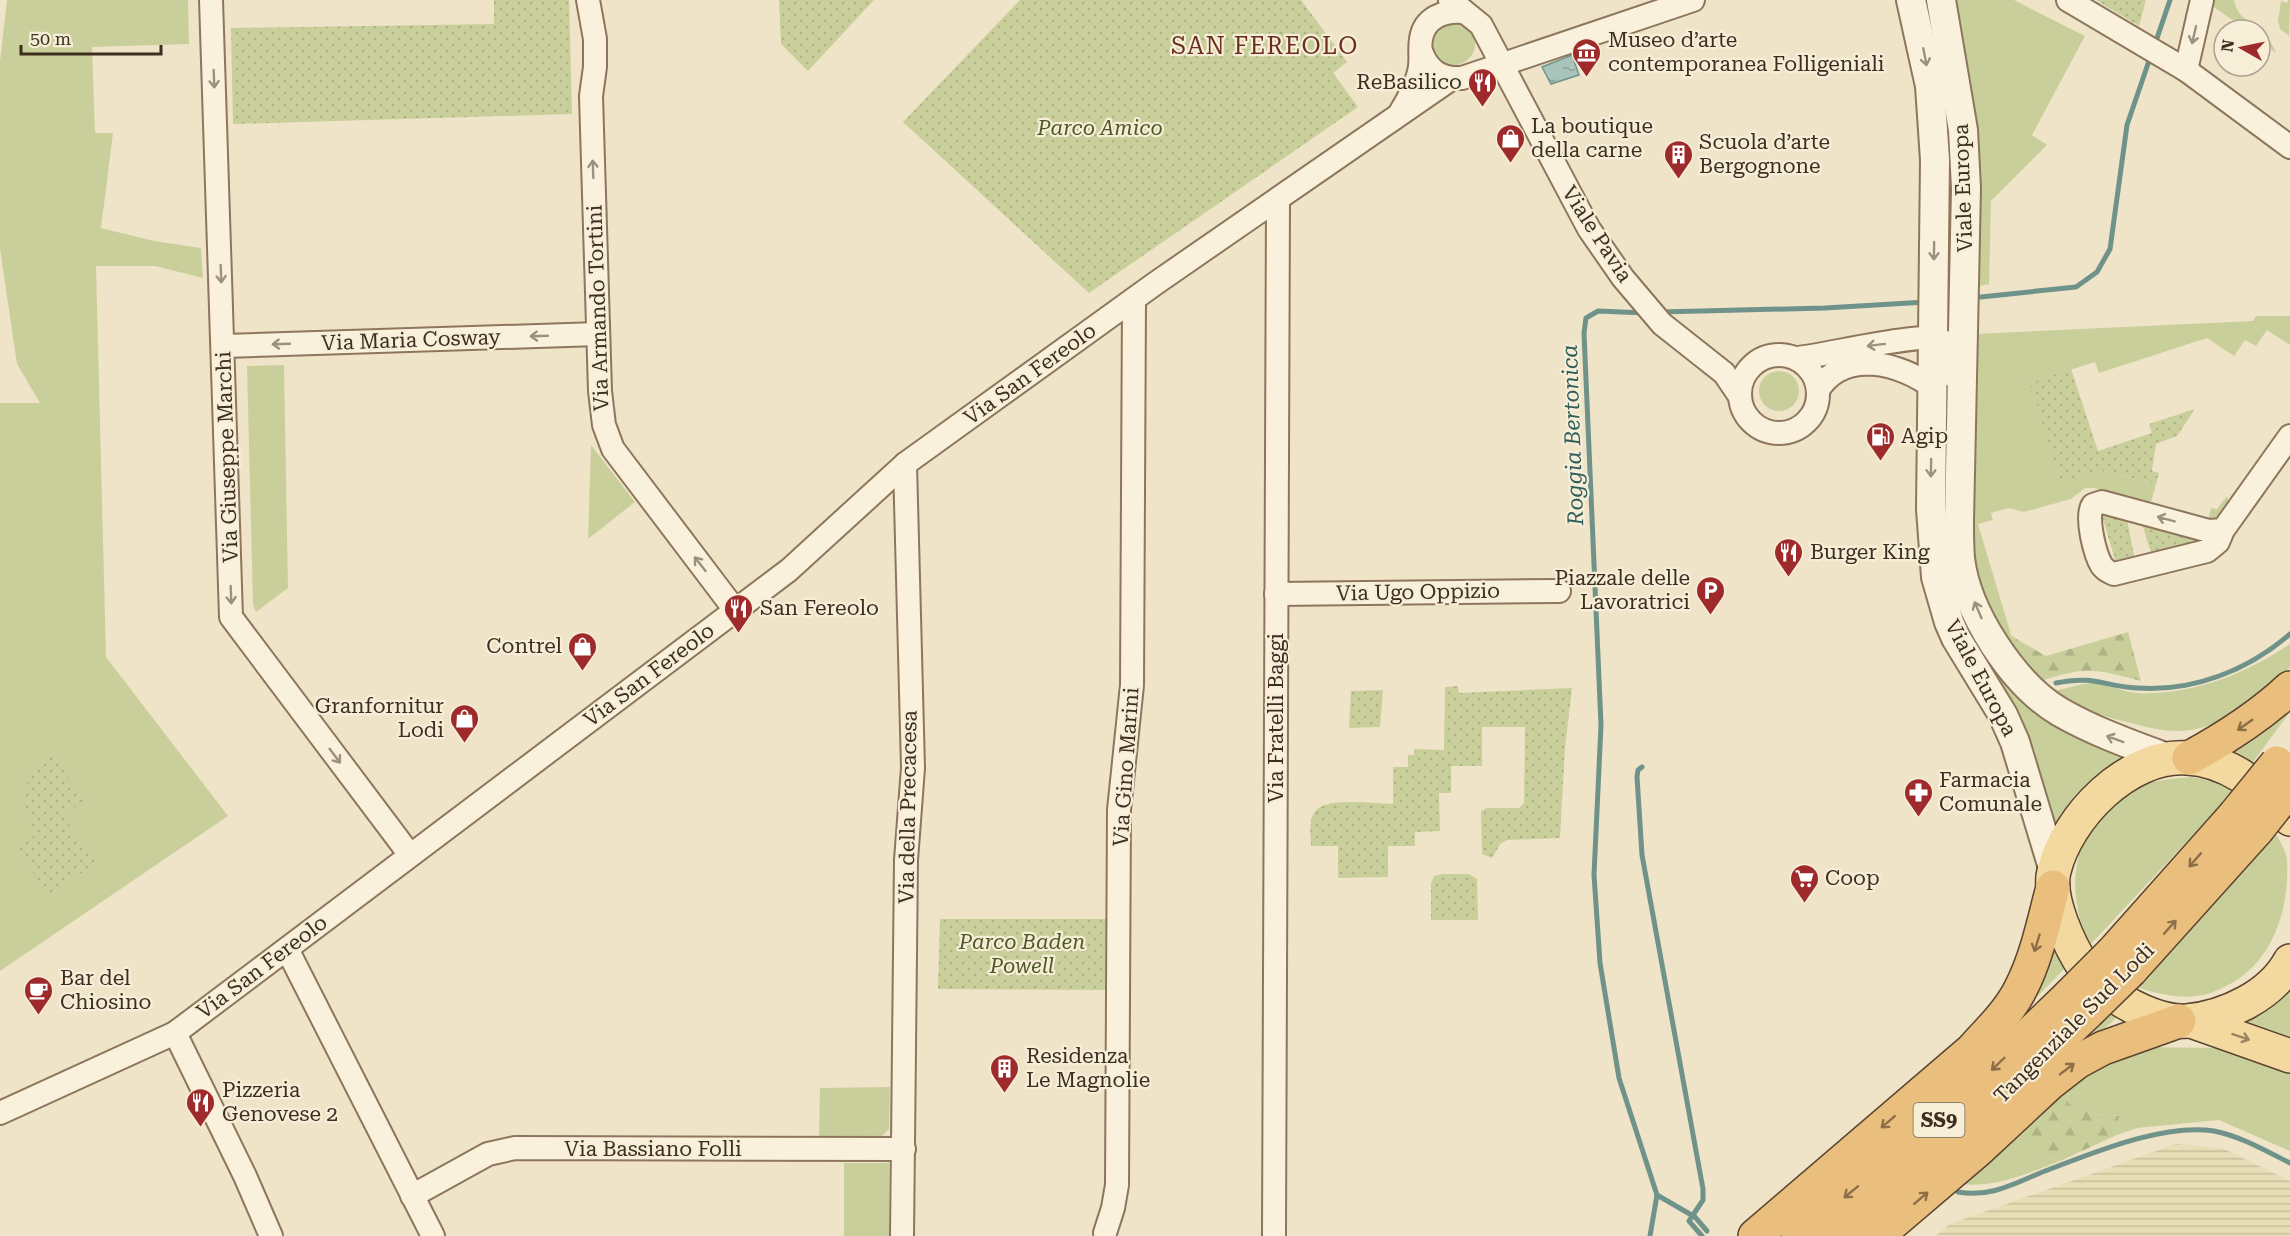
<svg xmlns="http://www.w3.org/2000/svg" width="2290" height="1236" font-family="'Roboto Serif',serif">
	<defs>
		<pattern id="farmland-rules" width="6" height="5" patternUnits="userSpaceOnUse" patternTransform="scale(1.5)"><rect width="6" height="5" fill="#e6deb5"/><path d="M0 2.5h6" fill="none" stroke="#c6bf9b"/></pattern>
		<pattern id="forest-firs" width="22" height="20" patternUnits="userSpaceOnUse" patternTransform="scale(1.5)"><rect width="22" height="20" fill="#c9cf9b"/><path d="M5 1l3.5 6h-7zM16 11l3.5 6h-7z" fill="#aeb285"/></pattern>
		<pattern id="park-dots" width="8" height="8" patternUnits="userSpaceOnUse" patternTransform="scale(1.5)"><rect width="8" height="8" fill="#c9cf9b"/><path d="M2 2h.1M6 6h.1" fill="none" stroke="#aeb285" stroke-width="1.8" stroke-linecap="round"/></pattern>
		<pattern id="water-ripples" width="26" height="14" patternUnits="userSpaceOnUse" patternTransform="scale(1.5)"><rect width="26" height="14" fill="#a9c4bc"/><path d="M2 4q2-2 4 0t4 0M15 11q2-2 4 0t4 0" fill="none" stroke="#8ba098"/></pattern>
	</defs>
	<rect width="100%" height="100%" fill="#f0e4c8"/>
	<polygon fill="url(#farmland-rules)" points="2176,1144 2222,1148 2290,1181 2290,1236 1936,1236 1950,1224"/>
	<g fill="#c9cf9b">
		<polygon points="7,0 188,0 189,44 92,47 95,133 113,133 101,228 154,241 201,248 203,278 155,266 96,266 106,657 228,816 0,971 0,403 40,403 17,364 0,249 0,61"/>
		<polygon points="1948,0 2014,0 2085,36 2032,135 2047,145 1991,201 1989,284 1975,287 1971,108 1963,45"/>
		<path d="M2211 0H2234C2237 23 2268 28 2276 53L2260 41V30H2246L2210 4Z"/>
		<polygon points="2288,0 2290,0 2289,36 2280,29 2278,21 2281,1 2287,3"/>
		<circle cx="1454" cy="44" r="21"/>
		<path d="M2256 316H2290V345L2267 330 2256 346 2245 340 2234 356 2207 338 2099 373 2095 362 2030 383 2099 470 2156 484 2151 502 2094 488H2085L2071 499 2024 512 2008 508 1991 513 1993 520 1978 524 2012 638C1987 620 1979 585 1973 556L1974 334 2253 321Z"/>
		<polygon points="284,365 288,588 256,612 253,605 247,366"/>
		<circle cx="1779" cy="391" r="20"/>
		<path d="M1944 440C1955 495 1950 552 1960 607 1961 617 1968 627 1973 636 2004 698 2063 734 2126 757L2109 767 2075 795 2055 829 1956 611 1944 564Z"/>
		<polygon points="591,445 635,502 588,539"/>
		<polygon points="2227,496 2229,504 2217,520 2208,520 2211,508 2217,509"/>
		<path d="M2290 644V667C2261 700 2222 731 2176 731 2161 731 2146 727 2131 723 2100 716 2081 709 2055 691 2067 688 2080 684 2092 683 2107 683 2122 692 2137 693 2191 696 2246 674 2290 644Z"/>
		<polygon points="2290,703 2290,712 2250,766 2221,751"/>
		<path d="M2191 777 2213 781 2233 792 2091 944C2062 893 2073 820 2128 791 2148 780 2170 779 2191 777Z"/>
		<path d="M2272 825C2277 836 2284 847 2287 858 2290 911 2272 965 2224 987 2218 990 2210 994 2203 995 2179 1000 2154 993 2131 985Z"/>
		<polygon points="2047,938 2068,965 2017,1017"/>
		<polygon points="2290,973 2290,1041 2232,1024"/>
		<path d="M2111 1005 2119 1014C2107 1031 2082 1039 2064 1048Z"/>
		<polygon points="2139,1047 2221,1048 2290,1067 2290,1151 2219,1120 2137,1128 2117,1135 2119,1116 2092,1114 2068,1103 2067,1088 2074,1072"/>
		<polygon points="890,1087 889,1129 882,1136 819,1137 820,1088"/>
		<path d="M2048 1096 2036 1155 2060 1161C2026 1174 1997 1188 1961 1184Z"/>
		<rect x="844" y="1163" width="45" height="73"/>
	</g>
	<g fill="url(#forest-firs)">
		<path d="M2001 630 2046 656 2128 632 2141 681C2094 669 2088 666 2041 681L2008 646Z"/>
		<polygon points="2067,1088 2068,1103 2092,1114 2119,1116 2117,1135 2060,1161 2036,1155 2024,1140 2048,1096"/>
	</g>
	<g fill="url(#park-dots)">
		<polygon points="494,0 569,0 572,114 233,124 231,28 494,24"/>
		<polygon points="779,0 874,0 808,71 781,44"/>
		<polygon points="1020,0 1301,0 1347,62 1333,73 1358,107 1089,293 903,122"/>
		<polygon points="2096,0 2146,0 2139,26"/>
		<polygon points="2071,369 2098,451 2152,433 2149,424 2195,409 2177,436 2156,444 2152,471 2159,473 2156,484 2099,470 2061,482 2030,383"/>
		<polygon points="2104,513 2127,520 2135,560 2116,563 2103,519"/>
		<polygon points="2142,524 2199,539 2199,542 2152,556"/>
		<path d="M1458 686 1459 693 1572 688 1565 748 1560 838 1508 840 1501 843 1492 858 1482 854 1481 811 1487 808H1519L1524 803 1525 727H1482V766H1451V793H1439L1440 831 1415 832V846H1388V877L1338 878V846H1311C1311 836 1308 822 1314 813 1323 796 1375 804 1393 804V767H1408V755H1414V749L1444 750 1445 687Z"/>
		<polygon points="1383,690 1380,727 1349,728 1351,691"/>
		<polygon points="52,752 84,800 63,816 96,862 50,896 16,849 38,833 23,812 29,769"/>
		<polygon points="1442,874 1469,874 1477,879 1478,920 1431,920 1431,883 1434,876"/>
		<polygon points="940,919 1107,919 1107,990 938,989"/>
	</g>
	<polygon fill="url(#water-ripples)" stroke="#6f938a" stroke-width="1.5" points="1572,55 1579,75 1551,84 1542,67"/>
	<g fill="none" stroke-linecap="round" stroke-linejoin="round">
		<g stroke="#6f938a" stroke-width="5">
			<polyline points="2155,44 2170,0"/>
			<polyline points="1971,298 2076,287 2097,272 2110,249 2127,125 2151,55"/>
			<polyline points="1660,312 1825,308 1926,302"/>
			<polyline points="1645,313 1598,311 1586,318 1584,333 1601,725 1594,875 1600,963 1619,1078 1657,1195 1650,1236"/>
			<path d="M2056 683C2094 675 2103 686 2137 688 2194 692 2248 670 2290 634"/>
			<polyline points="1642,767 1638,770 1637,777 1642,855 1703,1189 1703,1200 1689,1221 1702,1236"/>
			<path d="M1958 1192C1991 1198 2015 1183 2045 1171 2093 1153 2163 1123 2214 1131 2240 1136 2266 1151 2290 1163"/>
			<polyline points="1657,1195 1695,1217 1707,1231"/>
		</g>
		<defs>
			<g id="minor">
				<polyline points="211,0 231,617 410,855"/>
				<polyline points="588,0 595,39 595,67 591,96 600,391 604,425 613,449 735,610"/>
				<polyline points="1450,0 1481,25 1589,229 1623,278 1662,324 1724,373 1739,395"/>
				<polyline points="2068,0 2186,70 2290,147"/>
				<path d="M1421 51C1428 71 1441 79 1462 78L1693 0"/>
				<polyline points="2186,70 2202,0"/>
				<path d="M1401 111C1409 98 1416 86 1419 72 1422 61 1419 50 1421 39 1424 18 1444 10 1463 12"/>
				<polyline points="224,346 598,334"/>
				<circle cx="1779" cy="394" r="39"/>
				<path d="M1796 358C1822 357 1933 327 1946 343 1953 351 1950 366 1951 375"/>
				<path d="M1818 390C1844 348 1901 363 1933 388"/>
				<path d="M2223 530 2209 531 2102 502 2093 505C2085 516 2095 555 2102 566 2105 570 2109 572 2114 574L2207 551 2218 542 2223 530 2290 436"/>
				<polyline points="1276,594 1559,591"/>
				<polyline points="287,949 433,1236"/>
				<polyline points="175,1033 245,1176 271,1236"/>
				<polyline points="0,1113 175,1033 789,570 905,464 1156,283 1451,79"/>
				<polyline points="412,1196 488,1154 515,1148 904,1149"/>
				<polyline points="1105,1233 1113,1208 1117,1185 1119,810 1132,685 1134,300"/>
				<polyline points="902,1236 906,860 913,768 905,464"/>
				<polyline points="1274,1236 1278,200"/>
			</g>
			<g id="tertiary">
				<polyline points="1911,0 1930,86 1935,160 1931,509 1936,577 1949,622 1956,638 2003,715 2015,742 2054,871"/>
				<path d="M1941 0 1963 130 1966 188 1959 521C1959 533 1959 545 1960 558 1966 612 2013 684 2060 712 2095 732 2132 745 2170 759"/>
			</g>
			<g id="primary">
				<path d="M2290 819C2264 789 2229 760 2187 758 2128 754 2067 817 2054 871 2047 898 2070 947 2085 969 2090 976 2098 982 2105 988 2124 1005 2161 1023 2187 1021 2226 1017 2271 996 2290 961"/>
				<polyline points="2191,1021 2290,1056"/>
			</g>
			<g id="trunk">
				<path d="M2189 758C2226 738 2259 717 2290 688"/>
				<polyline points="2113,952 2234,816"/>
				<polyline points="2131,970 2257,830"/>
				<path d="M1755 1236 1972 1050C1989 1031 2010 1011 2021 988 2037 957 2044 921 2053 887"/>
				<polyline points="1798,1236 1951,1110 2071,994"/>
				<polyline points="1837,1236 1952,1141 2088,1012"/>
				<polyline points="1877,1236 1978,1150 2050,1083 2077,1062 2103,1048 2179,1021"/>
			</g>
		</defs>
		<use href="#minor" stroke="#8d765c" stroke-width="26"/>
		<use href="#tertiary" stroke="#8d765c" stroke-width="32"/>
		<use href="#primary" stroke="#5b4430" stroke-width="36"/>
		<use href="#trunk" stroke="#5b4430" stroke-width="36"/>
		<use href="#minor" stroke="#faf1dc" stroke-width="22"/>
		<use href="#tertiary" stroke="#faf1dc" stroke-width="28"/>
		<use href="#primary" stroke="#f3d9a0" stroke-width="33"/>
		<use href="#trunk" stroke="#eabe7c" stroke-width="33"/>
		<defs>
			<g id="trunk-bridge">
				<polyline points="2234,816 2277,763"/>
				<polyline points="2257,830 2290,788"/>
				<polyline points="2071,994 2113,952"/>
				<polyline points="2088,1012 2131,970"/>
			</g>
		</defs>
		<use href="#trunk-bridge" stroke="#5b4430" stroke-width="36" stroke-linecap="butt"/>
		<use href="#trunk-bridge" stroke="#eabe7c" stroke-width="33"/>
	</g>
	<defs><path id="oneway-shaft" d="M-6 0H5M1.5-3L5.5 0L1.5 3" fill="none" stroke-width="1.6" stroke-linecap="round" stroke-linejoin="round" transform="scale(1.5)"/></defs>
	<g stroke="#9c907e">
		<use href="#oneway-shaft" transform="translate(2194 35) rotate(103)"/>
		<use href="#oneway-shaft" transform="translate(1925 57) rotate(79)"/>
		<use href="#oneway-shaft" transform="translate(214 79) rotate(88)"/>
		<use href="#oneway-shaft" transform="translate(593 169) rotate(-92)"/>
		<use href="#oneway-shaft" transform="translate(1934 251) rotate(91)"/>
		<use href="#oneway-shaft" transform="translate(221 274) rotate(88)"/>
		<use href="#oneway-shaft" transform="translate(539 336) rotate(178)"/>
		<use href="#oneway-shaft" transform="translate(281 344) rotate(178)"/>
		<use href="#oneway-shaft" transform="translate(1876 345) rotate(173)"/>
		<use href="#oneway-shaft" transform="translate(1931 468) rotate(91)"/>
		<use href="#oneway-shaft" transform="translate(2166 519) rotate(-165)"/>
		<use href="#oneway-shaft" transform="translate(700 564) rotate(-128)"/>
		<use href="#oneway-shaft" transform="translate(231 595) rotate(88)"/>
		<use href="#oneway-shaft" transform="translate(1978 610) rotate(-113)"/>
		<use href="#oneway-shaft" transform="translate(2115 739) rotate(-160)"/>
		<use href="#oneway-shaft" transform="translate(335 756) rotate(53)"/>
	</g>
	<g stroke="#8b6f49">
		<use href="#oneway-shaft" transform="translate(2245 725) rotate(145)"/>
		<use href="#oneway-shaft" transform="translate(2195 860) rotate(131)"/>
		<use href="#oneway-shaft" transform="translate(2170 927) rotate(-48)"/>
		<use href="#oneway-shaft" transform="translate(2037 943) rotate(107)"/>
		<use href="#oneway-shaft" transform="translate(1998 1064) rotate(136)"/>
		<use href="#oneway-shaft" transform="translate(2067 1069) rotate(-37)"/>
		<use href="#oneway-shaft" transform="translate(1888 1122) rotate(139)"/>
		<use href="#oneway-shaft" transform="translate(1851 1192) rotate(141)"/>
		<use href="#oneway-shaft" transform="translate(1921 1198) rotate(-41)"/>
	</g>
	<use stroke="#988460" href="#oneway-shaft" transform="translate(2241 1037) rotate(19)"/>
	<defs>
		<symbol id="museum-pin" viewBox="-11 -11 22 30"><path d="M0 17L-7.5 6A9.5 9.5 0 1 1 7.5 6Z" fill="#9e2a2b" stroke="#f7eed8"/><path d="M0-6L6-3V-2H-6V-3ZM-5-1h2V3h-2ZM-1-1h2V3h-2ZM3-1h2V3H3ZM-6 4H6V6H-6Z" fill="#fff"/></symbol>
		<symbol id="restaurant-pin" viewBox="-11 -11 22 30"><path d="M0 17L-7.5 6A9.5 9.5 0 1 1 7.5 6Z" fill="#9e2a2b" stroke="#f7eed8"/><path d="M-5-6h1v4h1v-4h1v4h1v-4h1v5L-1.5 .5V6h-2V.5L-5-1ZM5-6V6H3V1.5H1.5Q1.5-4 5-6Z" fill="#fff"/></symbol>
		<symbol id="shop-pin" viewBox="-11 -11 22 30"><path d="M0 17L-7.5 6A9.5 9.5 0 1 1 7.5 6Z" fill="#9e2a2b" stroke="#f7eed8"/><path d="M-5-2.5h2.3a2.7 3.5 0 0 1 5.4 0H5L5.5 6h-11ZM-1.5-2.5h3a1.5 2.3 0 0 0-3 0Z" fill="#fff"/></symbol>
		<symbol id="building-pin" viewBox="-11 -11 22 30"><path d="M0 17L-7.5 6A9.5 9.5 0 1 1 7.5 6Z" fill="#9e2a2b" stroke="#f7eed8"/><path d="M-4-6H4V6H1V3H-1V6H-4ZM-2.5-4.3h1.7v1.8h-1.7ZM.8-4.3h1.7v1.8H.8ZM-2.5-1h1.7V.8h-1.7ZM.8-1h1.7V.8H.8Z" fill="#fff"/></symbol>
		<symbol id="fuel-pin" viewBox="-11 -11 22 30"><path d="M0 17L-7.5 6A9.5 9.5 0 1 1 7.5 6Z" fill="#9e2a2b" stroke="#f7eed8"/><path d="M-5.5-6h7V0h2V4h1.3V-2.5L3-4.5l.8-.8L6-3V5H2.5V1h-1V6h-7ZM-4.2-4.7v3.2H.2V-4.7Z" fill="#fff"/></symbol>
		<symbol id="parking-pin" viewBox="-11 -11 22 30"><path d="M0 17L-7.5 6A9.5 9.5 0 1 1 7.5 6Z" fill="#9e2a2b" stroke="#f7eed8"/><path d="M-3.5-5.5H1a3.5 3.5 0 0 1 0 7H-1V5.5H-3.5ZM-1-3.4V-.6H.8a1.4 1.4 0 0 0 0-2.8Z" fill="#fff"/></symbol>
		<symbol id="pharmacy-pin" viewBox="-11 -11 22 30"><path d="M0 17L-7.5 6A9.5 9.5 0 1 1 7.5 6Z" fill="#9e2a2b" stroke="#f7eed8"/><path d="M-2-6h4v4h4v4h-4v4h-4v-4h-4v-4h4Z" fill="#fff"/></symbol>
		<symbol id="supermarket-pin" viewBox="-11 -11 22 30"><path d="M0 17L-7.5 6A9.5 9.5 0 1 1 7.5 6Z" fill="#9e2a2b" stroke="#f7eed8"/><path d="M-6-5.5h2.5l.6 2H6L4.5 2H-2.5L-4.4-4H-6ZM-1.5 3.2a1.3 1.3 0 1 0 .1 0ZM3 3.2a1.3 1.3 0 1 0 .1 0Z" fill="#fff"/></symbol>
		<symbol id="cafe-pin" viewBox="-11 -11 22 30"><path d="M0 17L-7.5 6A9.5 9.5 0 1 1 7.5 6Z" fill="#9e2a2b" stroke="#f7eed8"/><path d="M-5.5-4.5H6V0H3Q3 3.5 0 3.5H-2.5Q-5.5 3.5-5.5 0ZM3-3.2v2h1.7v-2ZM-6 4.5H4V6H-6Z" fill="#fff"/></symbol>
	</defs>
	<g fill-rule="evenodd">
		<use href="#museum-pin" x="1570" y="36" width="33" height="45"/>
		<use href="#restaurant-pin" x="1466" y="66" width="33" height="45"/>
		<use href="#shop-pin" x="1494" y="122" width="33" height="45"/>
		<use href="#building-pin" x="1662" y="138" width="33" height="45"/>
		<use href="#fuel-pin" x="1864" y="420" width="33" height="45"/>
		<use href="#restaurant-pin" x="1772" y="536" width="33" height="45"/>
		<use href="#parking-pin" x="1694" y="574" width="33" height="45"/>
		<use href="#restaurant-pin" x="722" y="592" width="33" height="45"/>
		<use href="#shop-pin" x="566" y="630" width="33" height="45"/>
		<use href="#shop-pin" x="448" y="702" width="33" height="45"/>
		<use href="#pharmacy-pin" x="1902" y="776" width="33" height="45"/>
		<use href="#supermarket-pin" x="1788" y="862" width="33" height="45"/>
		<use href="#cafe-pin" x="22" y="974" width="33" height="45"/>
		<use href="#building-pin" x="988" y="1052" width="33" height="45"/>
		<use href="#restaurant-pin" x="184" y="1086" width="33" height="45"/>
	</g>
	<g text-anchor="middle" stroke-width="4.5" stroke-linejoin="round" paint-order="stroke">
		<rect fill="#f7eed8" stroke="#756857" stroke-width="1.5" x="1913.5" y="1103" width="51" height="34" rx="4.5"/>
		<g font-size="20" font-weight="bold" fill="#3d2e20">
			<text x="1939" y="1127">SS9</text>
		</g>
		<g font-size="21" fill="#3d2e20" stroke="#f7eed8" text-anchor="start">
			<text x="1608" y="47">Museo d’arte<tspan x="1608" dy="24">contemporanea Folligeniali</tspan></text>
			<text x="1462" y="89" text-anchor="end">ReBasilico</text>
			<text x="1531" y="133">La boutique<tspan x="1531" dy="24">della carne</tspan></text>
			<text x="1699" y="149">Scuola d’arte<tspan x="1699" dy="24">Bergognone</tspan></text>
			<text x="1901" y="443">Agip</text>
			<text x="1810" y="559">Burger King</text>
			<text x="1690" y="585" text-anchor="end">Piazzale delle<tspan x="1690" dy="24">Lavoratrici</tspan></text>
			<text x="760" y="615">San Fereolo</text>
			<text x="562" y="653" text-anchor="end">Contrel</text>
			<text x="444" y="713" text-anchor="end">Granfornitur<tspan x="444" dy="24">Lodi</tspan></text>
			<text x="1939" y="787">Farmacia<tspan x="1939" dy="24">Comunale</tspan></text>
			<text x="1825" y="885">Coop</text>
			<text x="60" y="985">Bar del<tspan x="60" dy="24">Chiosino</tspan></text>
			<text x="1026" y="1063">Residenza<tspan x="1026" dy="24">Le Magnolie</tspan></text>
			<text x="222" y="1097">Pizzeria<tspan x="222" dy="24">Genovese 2</tspan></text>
		</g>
		<g font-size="21" font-style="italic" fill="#4d5a26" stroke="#f7eed8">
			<text x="1100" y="135">Parco Amico</text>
			<text x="1022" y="949">Parco Baden<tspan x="1022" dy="24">Powell</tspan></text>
		</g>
		<g font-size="21" fill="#3d2e20" stroke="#f7eed8">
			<text transform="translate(1963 188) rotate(-92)" y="7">Viale Europa</text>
			<text transform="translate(1597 234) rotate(57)" y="7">Viale Pavia</text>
			<text transform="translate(598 308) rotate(-92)" y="7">Via Armando Tortini</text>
			<text transform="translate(411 340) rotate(-2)" y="7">Via Maria Cosway</text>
			<text transform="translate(1030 374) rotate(-36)" y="7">Via San Fereolo</text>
			<text transform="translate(227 457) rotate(-92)" y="7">Via Giuseppe Marchi</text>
			<text transform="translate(1418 592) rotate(-1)" y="7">Via Ugo Oppizio</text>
			<text transform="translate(649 675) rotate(-37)" y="7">Via San Fereolo</text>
			<text transform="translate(1981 678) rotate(62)" y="7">Viale Europa</text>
			<text transform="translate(1276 718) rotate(-90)" y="7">Via Fratelli Baggi</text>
			<text transform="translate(1126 767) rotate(-86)" y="7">Via Gino Marini</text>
			<text transform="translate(908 807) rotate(-89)" y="7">Via della Precacesa</text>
			<text transform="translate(262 967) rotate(-37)" y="7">Via San Fereolo</text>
			<text transform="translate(2074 1023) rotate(-45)" y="7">Tangenziale Sud Lodi</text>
			<text x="653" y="1156">Via Bassiano Folli</text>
		</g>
		<g font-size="22" font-style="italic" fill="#2f5d5a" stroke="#f7eed8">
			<text transform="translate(1572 435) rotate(-92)" y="8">Roggia Bertonica</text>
		</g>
		<g font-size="24" letter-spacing="1.5" fill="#6b2e1e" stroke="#f7eed8">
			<text x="1265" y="54">SAN FEREOLO</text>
		</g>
	</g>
	<g transform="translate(2242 48) rotate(279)"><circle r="28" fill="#f7eed8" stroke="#ada18e" stroke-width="1.5"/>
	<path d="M0-4.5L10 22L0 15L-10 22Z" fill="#9e2a2b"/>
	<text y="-9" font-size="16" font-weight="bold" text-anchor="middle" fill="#3d2e20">N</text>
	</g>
	<path d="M21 45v9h140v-9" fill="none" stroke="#3d2e20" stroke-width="3"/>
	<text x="30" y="45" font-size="18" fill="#3d2e20" stroke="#f7eed8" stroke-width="4.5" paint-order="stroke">50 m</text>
</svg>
